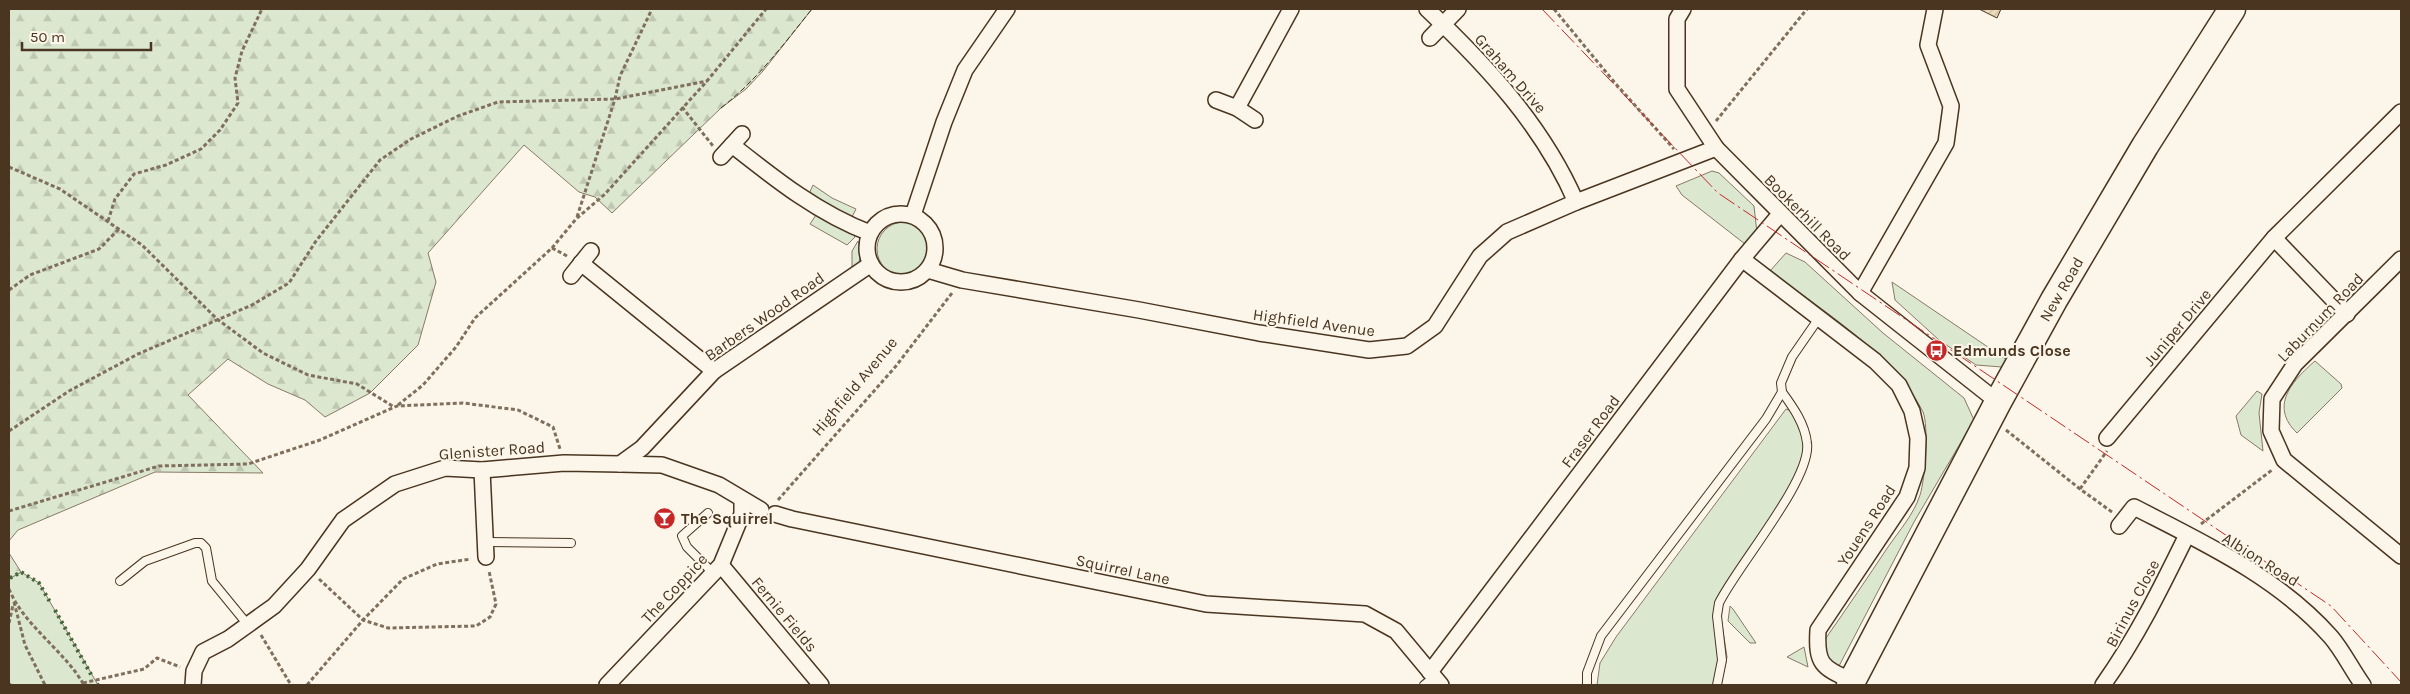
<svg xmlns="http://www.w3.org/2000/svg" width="2410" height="694" font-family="Karla,sans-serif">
	<defs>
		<pattern id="forest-firs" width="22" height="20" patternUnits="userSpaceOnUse" patternTransform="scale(1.25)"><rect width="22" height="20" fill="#dce7d0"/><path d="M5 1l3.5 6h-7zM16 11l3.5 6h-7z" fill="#bec7b2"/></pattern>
		<pattern id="building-hatch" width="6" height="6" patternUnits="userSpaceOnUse" patternTransform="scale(1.25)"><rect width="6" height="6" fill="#ecdcbc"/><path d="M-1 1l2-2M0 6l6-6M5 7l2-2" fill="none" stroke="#ccbda1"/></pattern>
	</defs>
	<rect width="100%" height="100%" fill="#fbf6e9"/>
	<g fill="#dce7d0" stroke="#887966">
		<polygon points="1712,171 1719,173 1754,206 1757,233 1745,244 1682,195 1676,186"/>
		<polygon points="813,185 832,198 856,209 851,219 808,196"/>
		<polygon points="816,215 853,233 855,237 847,245 810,224"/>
		<circle cx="904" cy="249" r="27"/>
		<path d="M858 241C861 251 861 259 857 269L779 318 852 268V251Z"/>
		<path d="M1786 253 1805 262 1883 333 1964 398 1974 420 1914 522 1839 666 1833 665 1823 654 1826 638C1847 608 1868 577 1888 547 1899 531 1914 514 1920 495 1925 480 1929 426 1923 412 1896 356 1820 309 1770 271Z"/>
		<polygon points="1892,282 2007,360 2002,367 1976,365 1939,340 1895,300"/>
		<path d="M2315 361 2341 384 2342 388 2297 433C2269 406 2292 381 2315 361Z"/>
		<polygon points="2257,391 2262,394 2259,413 2263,451 2241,435 2236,416"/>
		<polygon points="1786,409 1794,412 1805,426 1808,460 1798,487 1723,600 1720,611 1727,657 1721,685 1597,685 1600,663 1616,637"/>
		<polygon points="21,572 39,583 98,685 9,685 9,579"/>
		<polygon points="1730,606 1733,609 1756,643 1750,643 1728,621"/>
		<polygon points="1804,647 1808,667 1787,657"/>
	</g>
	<g fill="url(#forest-firs)" stroke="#887966">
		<polygon points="9,9 812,9 763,71 746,89 721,108 612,213 595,197 579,192 524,145 428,253 436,282 418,345 370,393 325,417 305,400 268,384 228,359 188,395 263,473 155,472 18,530 9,541"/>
		<polygon points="9,553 21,572 9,579"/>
	</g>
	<polygon fill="url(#building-hatch)" stroke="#4a3520" points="1979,9 2001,9 1997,18"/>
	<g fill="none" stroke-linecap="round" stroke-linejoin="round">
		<defs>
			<g id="service">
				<polyline points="708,513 682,536 687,547 713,573"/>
				<polyline points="485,542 571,543"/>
				<polyline points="120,581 145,561 195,543 201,543 206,548 212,581 248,625"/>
				<polyline points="1424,685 1434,677"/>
				<polyline points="1587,685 1587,673 1601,636 1766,419 1782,392 1781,383 1792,357 1819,318"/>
				<path d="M1717 685 1722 660 1717 616 1719 603C1737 566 1812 479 1807 443 1805 424 1793 407 1782 392"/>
			</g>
			<g id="minor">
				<path d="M1427 9C1487 66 1543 126 1576 202"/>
				<polyline points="1683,9 1677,19 1677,89 1716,148 1860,293 1998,402"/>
				<polyline points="1430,38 1458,9"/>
				<polyline points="1216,100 1237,108 1255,120"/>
				<polyline points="1237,108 1291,9"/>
				<path d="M732 145C775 179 819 214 870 233"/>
				<polyline points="721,157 742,134"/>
				<circle cx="901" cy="248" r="34"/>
				<polyline points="913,215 944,122 965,70 1007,9"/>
				<polyline points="2274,238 2401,112"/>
				<path d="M1742 259 1875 361 1899 385 1912 411 1918 438 1917 468 1907 497 1818 630C1816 665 1822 667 1852 681"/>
				<polyline points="2401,259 2295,364 2272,399 2271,431 2284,460 2401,556"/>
				<polyline points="581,263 714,371"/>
				<polyline points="928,270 962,280 1139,310 1259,333 1369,350 1407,346 1435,326 1480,256 1507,232 1576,202 1716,148"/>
				<polyline points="571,276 591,251"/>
				<polyline points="1860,293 1946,143 1951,106 1928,45 1935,9"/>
				<polyline points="2107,438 2274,238 2347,314"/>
				<polyline points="620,464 662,465 719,485 761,510"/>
				<polyline points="482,470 486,557"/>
				<polyline points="775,514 792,519 1206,604 1365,614 1396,631 1441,685"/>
				<path d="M2119 526 2134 507C2204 543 2278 577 2331 637 2343 651 2352 670 2363 685"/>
				<polyline points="721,565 821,685"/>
				<polyline points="1430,672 1742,259 1780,214"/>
				<polyline points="193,685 194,671 203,652 228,639 274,606 308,569 343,520 395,484 445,468 482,470 564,463 620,464 642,448 714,371 871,264"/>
				<polyline points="607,685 721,565 742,514 742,500"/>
				<path d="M2103 685C2137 637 2161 588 2187 535"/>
			</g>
			<polyline id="trunk" points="1850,685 1998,402 2054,300 2145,146 2232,9"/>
		</defs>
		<use href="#service" stroke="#4a3520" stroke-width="10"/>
		<use href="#minor" stroke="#4a3520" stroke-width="18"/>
		<use href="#trunk" stroke="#4a3520" stroke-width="29"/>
		<g stroke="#7f6f5c" stroke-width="3" stroke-dasharray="4 2.5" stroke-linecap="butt">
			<polyline points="1554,9 1615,83 1674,149"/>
			<polyline points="682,107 713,146"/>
			<polyline points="1716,121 1807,9"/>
			<polyline points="9,167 60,189 142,245 217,319 263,353 308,375 357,384 394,407"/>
			<polyline points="577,217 615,99 620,76 652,9"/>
			<polyline points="108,221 115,199 134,174 166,165 201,149 220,130 238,103 235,78 242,51 262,9"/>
			<polyline points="552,248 569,257"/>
			<polyline points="9,290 30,275 99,249 119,229"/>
			<polyline points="398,405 423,385 456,347 475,318 552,248 576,219 605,194 707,81 766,9"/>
			<polyline points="2006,430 2080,489 2112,512"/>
			<polyline points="9,431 69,391 138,354 252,305 289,283 316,241 380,160 411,139 458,116 498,102 615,99 707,81"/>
			<polyline points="2080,489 2107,451"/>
			<polyline points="778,500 896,366 952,293"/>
			<polyline points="9,511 159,466 248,464 320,440 397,406 463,403 518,410 553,427 560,449"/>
			<polyline points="2201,524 2272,470"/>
			<polyline points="319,579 363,620 388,628 476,626 490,617 496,604 489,571"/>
			<path d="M9 589C24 626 64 650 84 685"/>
			<polyline points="14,602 25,645 45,685"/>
			<polyline points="9,623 13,605"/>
			<polyline points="261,635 291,685"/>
			<polyline points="83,683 144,669 157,658 180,667"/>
			<polyline points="9,684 11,685"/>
			<polyline points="307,685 363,620 403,579 437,564 471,559"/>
		</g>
		<use href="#service" stroke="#fbf6e9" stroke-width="8"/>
		<use href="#minor" stroke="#fbf6e9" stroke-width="15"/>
		<use href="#trunk" stroke="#fbf6e9" stroke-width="26"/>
		<g stroke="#436837" stroke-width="4" stroke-dasharray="2.5 4" stroke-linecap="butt">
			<polyline points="10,578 21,572 39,583 50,602"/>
			<polyline points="55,610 93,678"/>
			<polyline points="97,684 98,685"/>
		</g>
		<path stroke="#4a3520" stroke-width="1" stroke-dasharray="6 2.5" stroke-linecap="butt" d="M721 108C757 80 783 45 812 9"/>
		<polyline stroke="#c62828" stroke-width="1" stroke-dasharray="18 4 2.5 4" stroke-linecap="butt" points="1542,9 1718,193 2331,606 2401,682"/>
	</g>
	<defs>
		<symbol id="bus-disc" viewBox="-11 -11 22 22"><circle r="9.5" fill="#c62828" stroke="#fbf6e9"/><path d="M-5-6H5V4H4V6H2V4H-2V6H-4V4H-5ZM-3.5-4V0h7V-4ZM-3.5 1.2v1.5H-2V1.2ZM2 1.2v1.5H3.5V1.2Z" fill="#fff"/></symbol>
		<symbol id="bar-disc" viewBox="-11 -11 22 22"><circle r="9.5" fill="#c62828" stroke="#fbf6e9"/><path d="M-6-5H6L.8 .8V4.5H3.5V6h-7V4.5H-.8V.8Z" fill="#fff"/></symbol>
	</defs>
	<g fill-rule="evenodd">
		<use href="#bus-disc" x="1924" y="338" width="25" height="25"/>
		<use href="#bar-disc" x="652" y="506" width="25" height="25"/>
	</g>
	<g text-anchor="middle" stroke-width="4" stroke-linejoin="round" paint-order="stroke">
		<g font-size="16" fill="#4a3520" stroke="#fbf6e9">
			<text transform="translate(1511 73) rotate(49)" y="6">Graham Drive</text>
			<text transform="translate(1808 217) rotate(45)" y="6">Bookerhill Road</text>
			<text transform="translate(2061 289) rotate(-60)" y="6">New Road</text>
			<text transform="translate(764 316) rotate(-35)" y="6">Barbers Wood Road</text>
			<text transform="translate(2320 317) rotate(-46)" y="6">Laburnum Road</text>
			<text transform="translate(1314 322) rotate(8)" y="6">Highfield Avenue</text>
			<text transform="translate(2177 327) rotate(-50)" y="6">Juniper Drive</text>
			<text transform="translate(854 386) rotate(-50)" y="6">Highfield Avenue</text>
			<text transform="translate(1590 431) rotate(-53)" y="6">Fraser Road</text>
			<text transform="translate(492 450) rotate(-4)" y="6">Glenister Road</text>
			<text transform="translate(1866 525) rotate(-57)" y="6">Youens Road</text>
			<text transform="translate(2261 559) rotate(32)" y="6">Albion Road</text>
			<text transform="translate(1123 569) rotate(12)" y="6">Squirrel Lane</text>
			<text transform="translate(674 588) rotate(-47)" y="6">The Coppice</text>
			<text transform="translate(2132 603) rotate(-62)" y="6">Birinus Close</text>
			<text transform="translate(785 614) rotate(50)" y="6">Fernie Fields</text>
		</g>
		<g font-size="16" font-weight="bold" fill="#4a3520" stroke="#fbf6e9" text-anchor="start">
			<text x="1953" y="356">Edmunds Close</text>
			<text x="681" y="524">The Squirrel</text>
		</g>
	</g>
	<rect width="2410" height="694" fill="none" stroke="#4a3520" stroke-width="20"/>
	<path d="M22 42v8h129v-8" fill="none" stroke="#4a3520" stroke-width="2.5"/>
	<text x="30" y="42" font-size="15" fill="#4a3520" stroke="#fbf6e9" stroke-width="4" paint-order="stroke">50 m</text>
</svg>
